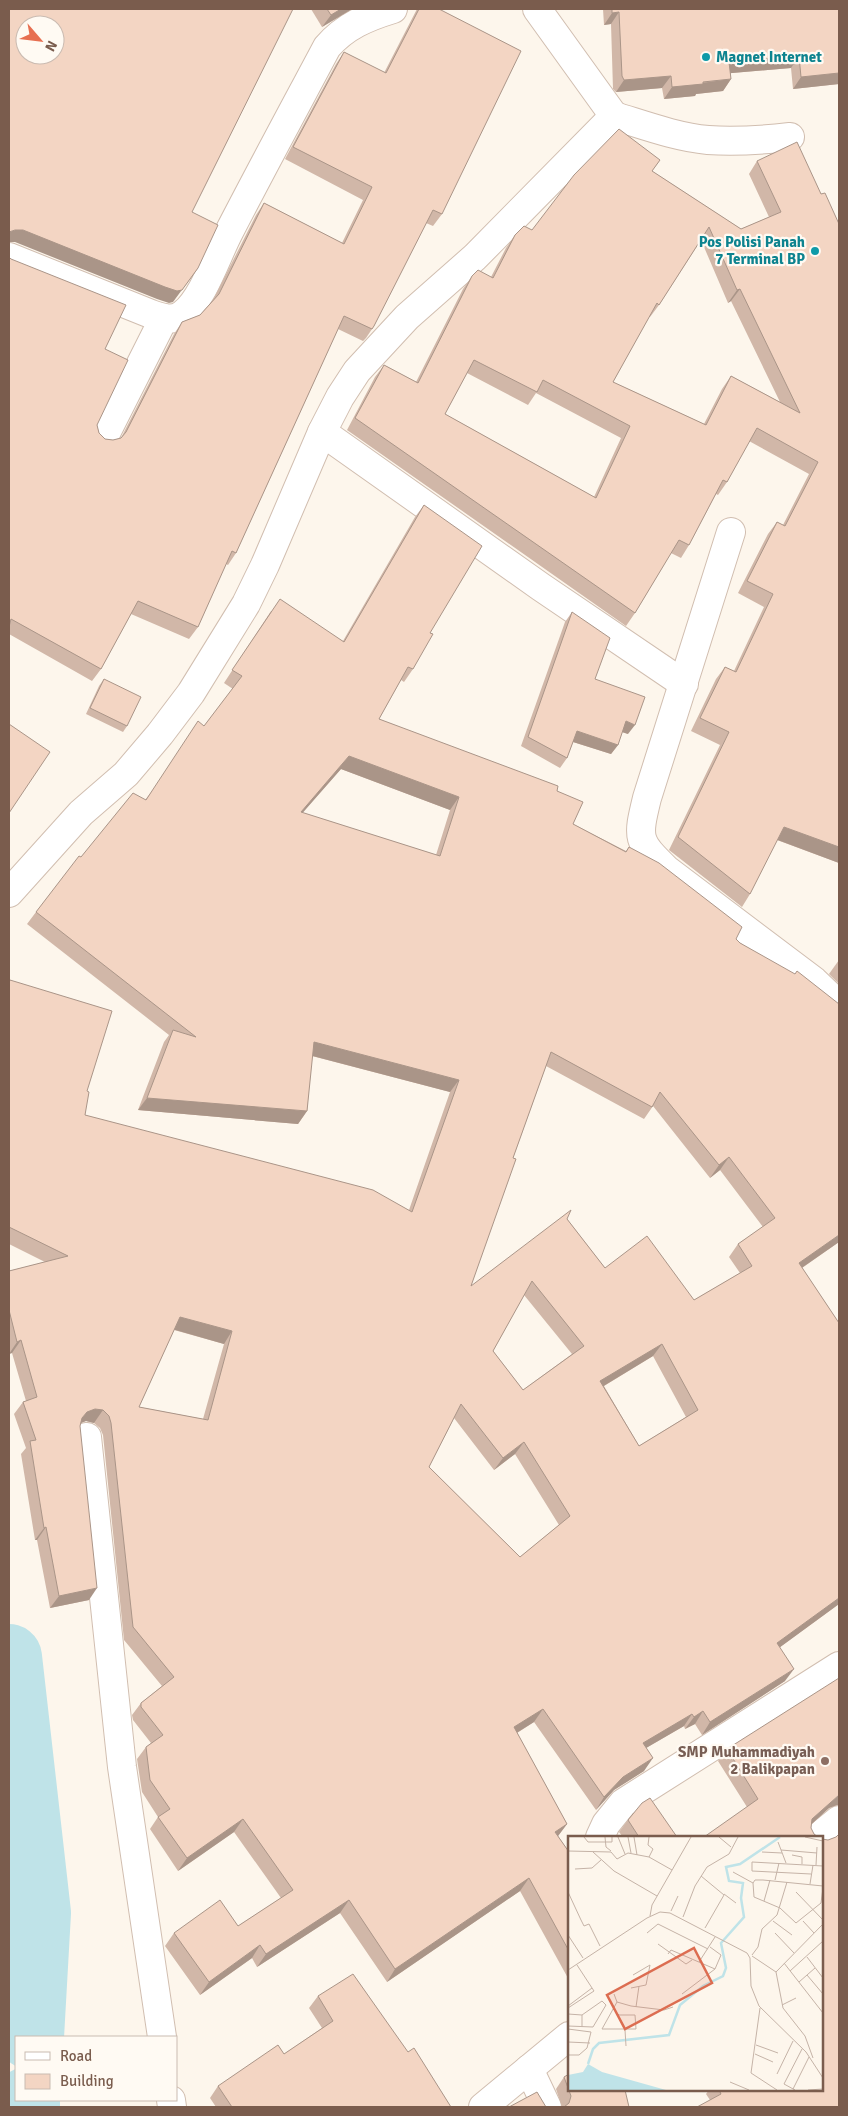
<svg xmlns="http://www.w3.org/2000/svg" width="848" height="2116" font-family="Signika,sans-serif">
	<rect width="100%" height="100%" fill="#fdf6ec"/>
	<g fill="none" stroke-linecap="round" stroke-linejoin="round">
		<g stroke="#bfe3e8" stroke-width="66">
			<polyline points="9,1657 38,1913 31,2037"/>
			<polyline points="27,2107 27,2100"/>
		</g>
		<defs>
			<g id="street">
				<polyline points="537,9 614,116"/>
				<path d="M9 257 151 314C162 318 173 322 183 314 203 299 217 255 229 232 261 170 294 109 327 47 345 26 367 17 393 9"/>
				<polyline points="322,432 541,587 684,684"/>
				<polyline points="104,437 164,318"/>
				<path d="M731 532 647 798C637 839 637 841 667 870L814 981 839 1005"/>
				<path d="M9 893 81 813 126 774 160 734 191 693 246 604 265 565 322 432 340 397 357 371 407 317 475 257 614 116C644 125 676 137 708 140 735 142 763 140 790 137"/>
				<polyline points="87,1437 122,1767 162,2037"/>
				<polyline points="600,1837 606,1824 623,1803 839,1666"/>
				<polyline points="818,1837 839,1820"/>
				<polyline points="529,2069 547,2107"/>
				<polyline points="171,2100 172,2107"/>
				<polyline points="483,2107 569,2036"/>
			</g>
		</defs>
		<use href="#street" stroke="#d1beb0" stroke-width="30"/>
		<use href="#street" stroke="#fff" stroke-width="28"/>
	</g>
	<g fill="#d1b7a8" fill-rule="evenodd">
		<polygon points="311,9 352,9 322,27"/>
		<polygon points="417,9 439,9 442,214 433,226 426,223 374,326 366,338 363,341 338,329 236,553 228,565 226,564 198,627 189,639 131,614 101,669 92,681 9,634 9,257 105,349 97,425 99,433 105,439 113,440 121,438 174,334 182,322 200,315 213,300 256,215 264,203 342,243 363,200 285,159 336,64 344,52 384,73"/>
		<polygon points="603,9 839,9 839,84 793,89 791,68 731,73 731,79 723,91 696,94 695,96 664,99 662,88 616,92 613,89 611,24 604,25"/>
		<path d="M660 160 652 171 741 229 769 217 749 174 757 161 821 194 839 224V863L777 840 750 894 742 907 669 850 720 745 691 731 716 679 725 667 734 671 764 607 738 593 768 534 777 522 783 525 809 474 749 441 727 482 718 495 716 494 689 545 681 558 671 553 635 613 626 626 347 430 375 377 384 365 416 382 463 289 472 276 491 277 506 248 515 235 532 230ZM701 240 728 303 731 301 780 402 731 376 722 389 704 424 613 382 649 317H650L659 305ZM467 373 528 405 536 393 621 438 594 497 445 414Z"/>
		<path d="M424 505 430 633 413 669 404 682 401 680 379 719 557 791 573 824 626 851 629 847 740 943 839 1004V1242L802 1268 839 1323V1604L780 1647 785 1681 702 1735 695 1724 685 1729 684 1726 646 1748 644 1771 614 1790 596 1810 534 1722 517 1733 567 1824 558 1836 569 1852V1980L520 1891 387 1982 340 1913 257 1967 252 1958 200 1995 165 1946 174 1933 238 1926 281 1898 234 1832 178 1871 150 1829 158 1817 142 1792 137 1759 146 1747 151 1743 133 1720 132 1715 141 1703 162 1686 124 1640 103 1435 100 1428 94 1423 86 1421 81 1423 80 1426 89 1600 50 1608 37 1540H35L21 1454 26 1448 14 1414 23 1402 26 1401 12 1353 9 1354V1271L45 1262 9 1244V981L10 980 87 1091 85 1115 409 1210 450 1092 312 1056 307 1111 298 1124 138 1110 164 1042 169 1035 27 924 36 912 81 857 145 800 204 726 233 689 224 683 271 611 343 641 415 517ZM341 769 450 810 436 855 302 813ZM546 1066 644 1119 653 1106 710 1178 720 1170 763 1227 738 1244 729 1257 740 1273 694 1300 605 1268 567 1219 471 1286 513 1158ZM524 1295 572 1354 523 1390 493 1351ZM174 1330 224 1344 203 1419 139 1407ZM653 1356 686 1417 639 1446 604 1386ZM454 1418 494 1470 515 1454 559 1525 520 1557 429 1467Z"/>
		<polygon points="572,612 595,679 628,734 622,732 618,745 611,754 573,742 567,758 560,768 521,746 565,622"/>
		<polygon points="104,679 127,726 123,732 86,714 99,686"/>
		<polygon points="839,960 839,984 829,974"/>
		<polygon points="727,1749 837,1805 829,1808 812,1824 747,1807 718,1761"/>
		<polygon points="628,1820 677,1837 623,1837 619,1832"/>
		<polygon points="318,1996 408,2052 451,2107 216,2107 210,2098 218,2086 284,2054 322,2028 309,2008"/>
		<polygon points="569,2074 569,2090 629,2107 562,2107 556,2089 564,2077"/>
		<polygon points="709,2090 822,2090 839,2107 710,2100 706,2094"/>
	</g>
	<g fill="#aa9588">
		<polygon points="341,9 352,9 322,27 331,15"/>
		<polygon points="619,12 611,24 604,25 612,13"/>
		<polygon points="799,56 791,68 721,74 729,62"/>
		<polygon points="839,73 839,84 793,89 801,77"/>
		<polygon points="671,76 662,88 616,92 624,80"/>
		<polygon points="731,79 723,91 696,94 695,96 664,99 672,87"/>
		<polygon points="15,230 23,230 198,268 173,302 169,303 157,299 15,242 9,242 9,232"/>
		<polygon points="740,289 731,301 728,303 737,290"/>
		<polygon points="626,721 635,725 628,734 619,731"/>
		<polygon points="577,731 618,745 611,754 570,741"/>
		<polygon points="349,756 459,797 450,810 341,769 292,825 301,812"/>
		<polygon points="784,827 839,847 839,863 775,839"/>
		<polygon points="314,1042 459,1080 450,1092 305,1054"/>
		<polygon points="147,1098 307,1111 298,1124 138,1110"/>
		<polygon points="729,1157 720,1170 710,1178 719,1165"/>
		<polygon points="839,1235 839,1242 790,1276 799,1263"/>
		<polygon points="180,1317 232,1331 224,1344 172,1329"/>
		<polygon points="21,1340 12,1353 9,1354 17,1342"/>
		<polygon points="662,1344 653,1356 592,1393 600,1381"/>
		<polygon points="95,1409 103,1410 94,1423 86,1421 78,1424 82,1418 87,1412"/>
		<polygon points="524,1442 515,1454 494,1470 503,1458"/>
		<polygon points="46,1527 37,1540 35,1540 44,1528"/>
		<polygon points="97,1588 89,1600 50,1608 59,1596"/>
		<polygon points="839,1598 839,1604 768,1656 777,1643"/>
		<polygon points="794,1669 785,1681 702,1735 710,1722"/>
		<polygon points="543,1709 534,1722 505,1740 514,1727"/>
		<polygon points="703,1711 695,1724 685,1729 694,1717"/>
		<polygon points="692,1714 684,1726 634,1755 643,1743"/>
		<polygon points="653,1758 644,1771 614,1790 596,1810 604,1797 623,1777"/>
		<polygon points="839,1795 839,1805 837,1805 829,1808 804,1831 812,1819"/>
		<polygon points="243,1819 234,1832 178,1871 187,1858"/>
		<polygon points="567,1824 558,1836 555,1832"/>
		<polygon points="529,1878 520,1891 387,1982 395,1969"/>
		<polygon points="349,1900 340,1913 257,1967 266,1954"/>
		<polygon points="260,1945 252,1958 200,1995 209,1982"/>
	</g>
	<g fill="#f3d5c3" stroke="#aa9588" fill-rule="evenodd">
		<path d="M9 9H293L192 212 218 225 198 268 182 290 177 291 165 287 23 230H15L9 232ZM25 25H55V55H25Z"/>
		<polygon points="327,9 341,9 331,15"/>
		<polygon points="419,9 439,9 521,51 442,214 433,210 374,326 372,329 344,316 236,553 232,551 198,627 138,601 101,669 11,619 9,627 9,257 11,259 126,305 105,349 128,360 97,425 99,433 105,439 113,440 121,438 126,432 182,322 200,315 219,294 264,203 344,244 372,187 293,147 344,52 386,73"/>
		<polygon points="612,9 839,9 839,73 801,77 799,56 729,62 731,79 703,82 703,84 672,87 671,76 624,80 622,76 619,12 612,13"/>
		<path d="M619 129 660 160 652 171 741 229 781 212 757 161 797 142 821 194 825 193 839 224V847L784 827 750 894 678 837 729 732 700 718 725 667 736 672 773 594 747 581 777 522 785 526 818 462 757 428 727 482 723 480 689 545 679 540 635 613 355 418 384 365 418 383 472 276 478 270 493 278 515 235 524 226 532 230 574 175ZM709 227 737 290 740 289 800 413 731 376 706 425 613 382 657 303 659 305ZM474 360 537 392 543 380 630 426 596 498 445 414Z"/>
		<path d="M424 505 482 546 430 633 433 634 413 669 408 667 379 719 558 786 557 791 583 802 573 824 626 852 629 847 659 863 742 927 736 939 740 943 795 974 797 971 839 1004V1235L799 1263 839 1323V1598L777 1643 794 1669 710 1722 703 1711 694 1717 692 1714 643 1743 653 1758 623 1777 604 1797 543 1709 514 1727 567 1824 555 1832 569 1852V1951L529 1878 395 1969 349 1900 266 1954 260 1945 209 1982 174 1933 220 1900 238 1926 293 1890 243 1819 187 1858 158 1817 170 1809 150 1780 146 1747 163 1735 141 1707V1703L174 1677 133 1627 111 1423 109 1416 103 1410 95 1409 87 1412 82 1418 80 1426 97 1588 59 1596 46 1527 44 1528 30 1441 36 1440 23 1402 37 1397 21 1340 17 1342 9 1310V1271L68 1256 9 1227V983L10 980 112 1011 87 1091 89 1092 85 1115 373 1190 412 1212 459 1080 314 1042 307 1111 147 1098 173 1030 196 1037 36 912 79 856 81 857 133 793 146 800 198 721 204 726 242 676 232 670 280 599 344 642ZM349 756 459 797 440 856 301 812ZM551 1052 652 1107 660 1092 719 1165 729 1157 775 1218 738 1244 752 1266 694 1300 647 1236 605 1268 567 1219 571 1210 471 1286 516 1159 513 1158ZM532 1281 584 1346 523 1390 493 1351ZM180 1317 232 1331 208 1420 139 1407ZM662 1344 698 1410 639 1446 600 1381ZM461 1404 503 1458 524 1442 570 1516 520 1557 429 1467Z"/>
		<polygon points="572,612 610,638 595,679 645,697 635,725 626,721 618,745 577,731 567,758 528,737"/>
		<polygon points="104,679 141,697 127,726 90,708"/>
		<polygon points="9,724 50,752 9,813"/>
		<polygon points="839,1678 839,1795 812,1819 811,1828 814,1834 818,1837 704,1837 758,1799 727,1749"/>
		<polygon points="650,1798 677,1837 639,1837 628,1820 642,1803"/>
		<polygon points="839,1834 839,2107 697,2107 721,2094 719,2090 822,2090 822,1839 828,1840 836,1837"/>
		<polygon points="353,1974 408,2052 414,2048 451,2107 232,2107 218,2086 278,2045 284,2054 333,2021 318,1996"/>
		<polygon points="569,2074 569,2090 625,2090 629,2107 564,2107 569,2103 571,2096 564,2077"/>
		<polygon points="537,2092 546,2107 509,2107"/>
	</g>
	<g fill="#0f9aa8" stroke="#fffaf3" stroke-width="2">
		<circle cx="706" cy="57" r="5"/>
		<circle cx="815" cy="251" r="5"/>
	</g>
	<circle fill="#8d6e63" stroke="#fffaf3" stroke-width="2" cx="825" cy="1761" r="5"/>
	<g text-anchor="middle" stroke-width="4.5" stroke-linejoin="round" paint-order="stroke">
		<g font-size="15" font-weight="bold" fill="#0d838f" stroke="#fffaf3" text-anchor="start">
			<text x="716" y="62">Magnet Internet</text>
			<text x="805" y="247" text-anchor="end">Pos Polisi Panah<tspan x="805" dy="17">7 Terminal BP</tspan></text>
		</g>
		<g font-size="15" font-weight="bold" fill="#785e54" stroke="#fffaf3" text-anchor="end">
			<text x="815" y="1757">SMP Muhammadiyah<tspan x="815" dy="17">2 Balikpapan</tspan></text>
		</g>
	</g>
	<g transform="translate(568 1836)">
		<rect width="255" height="255" fill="#fdf6ec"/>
		<path d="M20 228 34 236 98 254H0V239L15 236Z" fill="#bfe3e8"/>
		<path fill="none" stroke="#bfe3e8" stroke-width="2.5" d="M20 228 25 213 31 207 101 199 112 169 135 150 155 140 158 132 153 107 176 81 173 62 175 47 161 45 158 31 172 28 212 1"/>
		<path fill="none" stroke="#c5b3a7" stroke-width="1" d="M16 1 20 6H44V1M37 1 38 11 43 15M50 1 57 18M60 1 63 17M66 1 69 19M81 1 80 9 85 13 81 21M151 1 163 11M237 1 255 5M210 6 218 27M213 14 249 17M0 15 43 16 49 23 60 17 81 21 104 34M25 16 46 35 89 60M194 16 214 17M224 19 234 21V28M248 29 249 11M7 33 24 32 33 24M165 36 185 47 187 44H195L255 50M243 38 184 35V26L255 30M133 40 156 59 137 92M207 44 211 27M185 47 186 61 212 72 228 87 253 67 255 52M242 48 245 29M0 56 13 84 16 90 21 88 32 110M228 56 255 84M156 58 168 67M196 65 202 44M103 75 110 60M82 80 84 69 123 1M115 81 127 50 139 31 161 18 170 1M205 85 224 99M235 85 246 97M79 97 90 88 140 113M207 97 226 117M0 99 15 122M90 108 118 128 124 124M142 111 153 119 147 133M100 118 103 114 147 133 114 158M184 119 190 111 194 93 209 79 219 46M184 120 208 136 215 172 237 200 245 222M239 121 255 142M131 126 147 101M216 127 255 177M0 134 79 82 92 76 102 77 179 117 182 122 183 150 191 170 238 216 255 242M222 135 255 105M208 136 255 88M239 139 255 158M231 146 247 132M63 152 78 149 82 129 65 139M46 158 49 166 63 170 96 174 105 171M214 169 228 162M0 170 24 152M68 171 71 150M0 172 26 155 9 129M192 172 183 237 209 254M45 173 51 179H67L68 193H34L49 166M0 178 14 179V191M0 190 25 191 38 169 34 165 14 179M0 193 23 196 19 212 11 219H0M57 194 58 210M0 206 22 207M188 209 210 217M187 218 205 226M209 238 225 205M162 246 181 254M225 253 241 221M227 254 216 248 234 213M240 254 255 253"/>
		<path fill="#dc6d51" fill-opacity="0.15" stroke="#dc6d51" stroke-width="2.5" d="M126 112 144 147 57 193 39 159Z"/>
		<rect width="255" height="255" fill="none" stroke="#7a5c4d" stroke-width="2.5"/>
	</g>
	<rect width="848" height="2116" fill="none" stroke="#7a5c4d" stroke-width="20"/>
	<rect x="15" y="2036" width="162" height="65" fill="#fffaf3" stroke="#cabbb1"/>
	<rect x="25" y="2052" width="25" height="8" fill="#ffffff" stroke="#cabbb1"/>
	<text x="60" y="2061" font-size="15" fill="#7a5c4d">Road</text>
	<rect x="25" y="2074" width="25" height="15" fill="#f3d5c3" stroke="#cabbb1"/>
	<text x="60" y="2086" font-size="15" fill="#7a5c4d">Building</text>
	<g transform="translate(40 40) rotate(118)"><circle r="24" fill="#fffaf3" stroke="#cabbb1"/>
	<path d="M0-4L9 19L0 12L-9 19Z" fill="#e76f51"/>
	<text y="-8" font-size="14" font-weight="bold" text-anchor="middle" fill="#7a5c4d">N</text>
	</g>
</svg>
